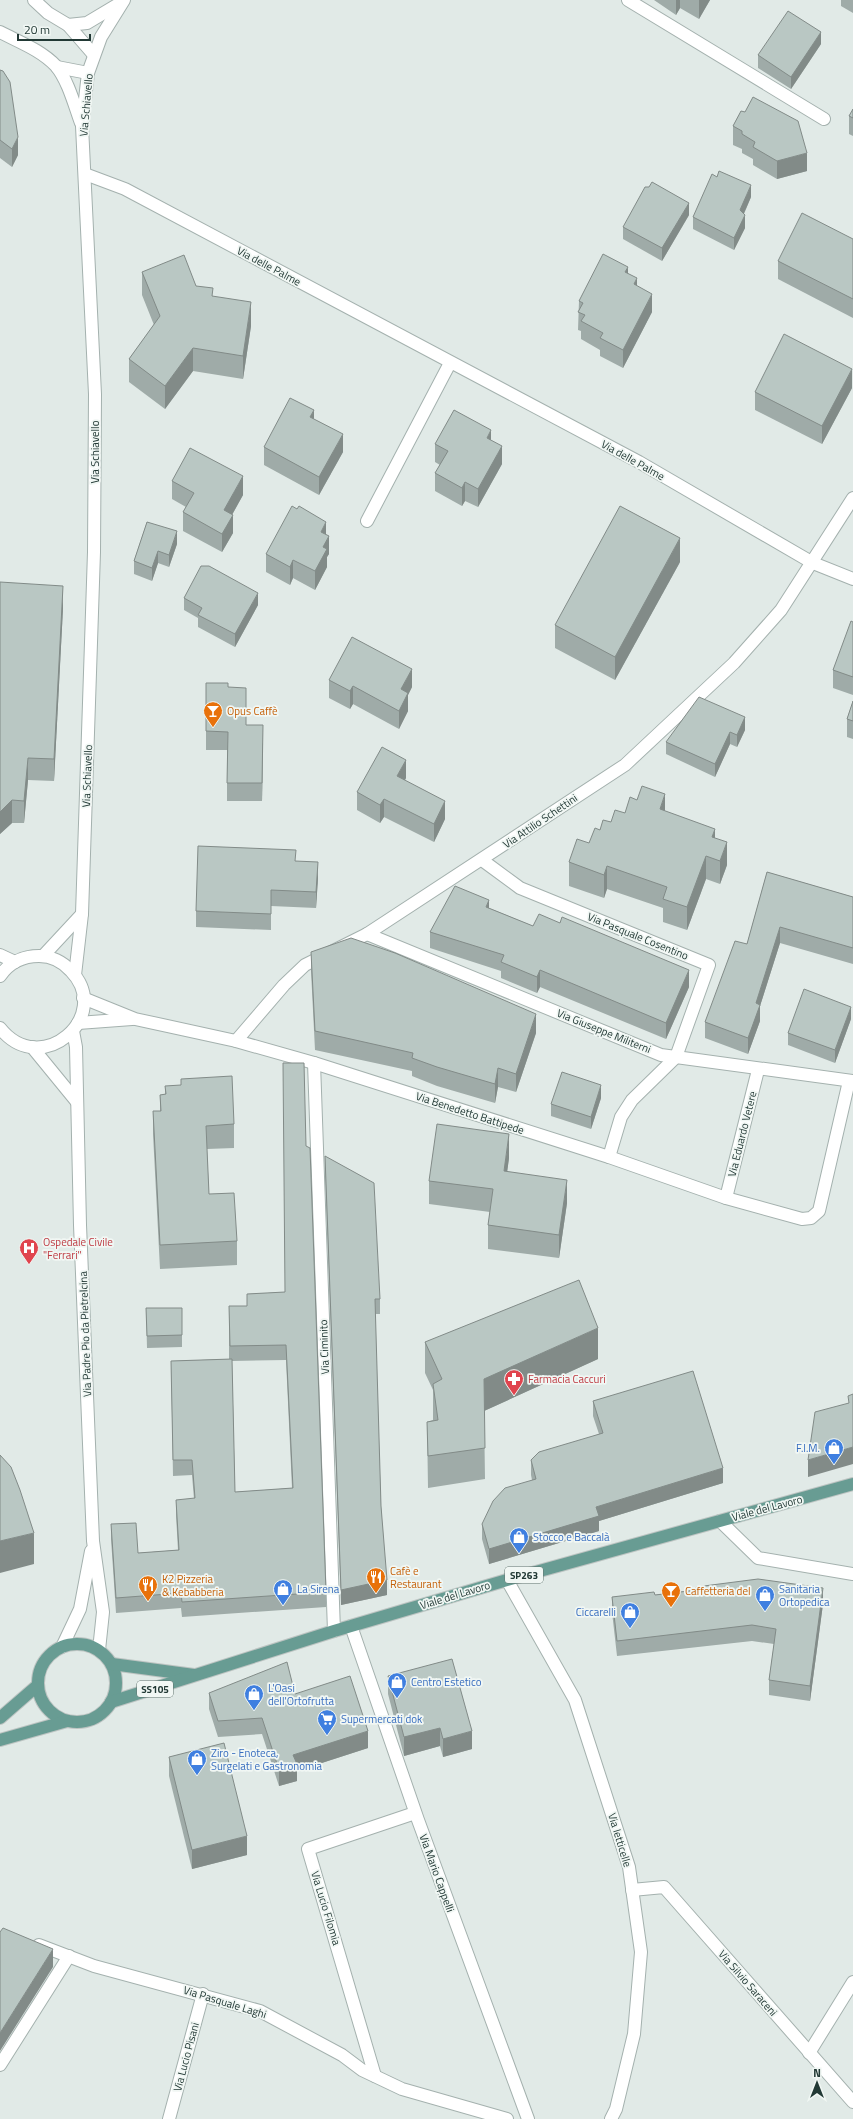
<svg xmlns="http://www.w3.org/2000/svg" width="853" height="2119" font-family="'Titillium Web',sans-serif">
	<rect width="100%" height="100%" fill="#e1eae7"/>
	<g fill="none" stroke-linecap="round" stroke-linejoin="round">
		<defs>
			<g id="minor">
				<polyline points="34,0 48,13 68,25 94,55"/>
				<polyline points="628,0 824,119"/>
				<polyline points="68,25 87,23 122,2"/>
				<path d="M0 32C19 42 41 50 56 66 68 80 75 107 81 123"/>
				<polyline points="57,67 88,73"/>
				<polyline points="85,174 125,189 639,462 813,563 853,579"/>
				<polyline points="367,521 450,363"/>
				<polyline points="482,860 520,888 709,965 676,1057 632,1100 621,1117 609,1157"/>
				<polyline points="367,934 661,1055 853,1081"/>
				<polyline points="0,955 15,962"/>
				<polyline points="43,956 82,914"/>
				<polyline points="75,975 82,914 94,552 95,394 82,126 88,73 101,37 124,0"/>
				<path d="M0 976C9 963 23 956 39 956 51 956 63 962 71 971 114 1016 41 1080 0 1028"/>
				<polyline points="83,998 135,1019 236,1041 314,1063 609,1157 726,1198 802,1219 811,1218 819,1211 849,1081"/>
				<polyline points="78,1023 132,1019"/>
				<polyline points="73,1031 76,1047 80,1225 93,1541 103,1612 99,1650"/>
				<polyline points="236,1041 284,985 305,965 367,934 625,765 734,663 781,610 853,498"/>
				<polyline points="32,1047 77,1102"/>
				<polyline points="314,1063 334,1631"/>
				<polyline points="726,1198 758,1070"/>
				<polyline points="720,1521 758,1558 853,1574"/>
				<polyline points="507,1580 575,1700 629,1867 641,1952 634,2034 616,2109 611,2119"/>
				<polyline points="351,1626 418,1820 528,2119"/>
				<polyline points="62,1647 80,1609 91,1551"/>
				<polyline points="632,1890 664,1887 853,2102"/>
				<polyline points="39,1945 94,1966 260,2011 342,2055 362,2070 402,2089 507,2119"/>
				<polyline points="809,2053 853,1982"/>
				<polyline points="0,2065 69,1956"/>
				<polyline points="375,2076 308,1849 415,1813"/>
				<polyline points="169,2119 203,1994"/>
			</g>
			<g id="major">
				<circle cx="77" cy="1683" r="39"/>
				<polyline points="112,1664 194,1675"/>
				<polyline points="111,1702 334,1631 507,1580 853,1484"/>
				<polyline points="0,1718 38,1685"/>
				<polyline points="0,1740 67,1721"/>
			</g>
		</defs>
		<use href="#minor" stroke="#a4b1ae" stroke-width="14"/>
		<use href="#major" stroke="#bdc4c2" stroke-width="14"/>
		<use href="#minor" stroke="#fff" stroke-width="12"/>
		<use href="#major" stroke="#689c93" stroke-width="12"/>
	</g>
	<g fill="#9faba8" fill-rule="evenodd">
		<polygon points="654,0 710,0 699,19 680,8 676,15"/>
		<polygon points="841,0 853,0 853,13 841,6"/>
		<polygon points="821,44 791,89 758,68 758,55"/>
		<polygon points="0,70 18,155 12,167 0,158"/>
		<polygon points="853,109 853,136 849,134 849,116"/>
		<polygon points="741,111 807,171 777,179 753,165 753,159 742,153 742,149 733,145 733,126"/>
		<polygon points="751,197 744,214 745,228 734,250 693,229 693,217"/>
		<polygon points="689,215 662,261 623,239 623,227"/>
		<polygon points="853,239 853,318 778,279 778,261"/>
		<polygon points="142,272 196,286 213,297 251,326 243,379 193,371 165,409 129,382 129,359 154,325 142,295"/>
		<polygon points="628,273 637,286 652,312 623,368 600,356 600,350 581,339 581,331 578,330 579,301"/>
		<polygon points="852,388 822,444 755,410 755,392"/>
		<polygon points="491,441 502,464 478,507 465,501 462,506 435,491 435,473 440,465 435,462 435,444"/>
		<polygon points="264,447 343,452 319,495 264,465"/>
		<polygon points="172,481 243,495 232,515 233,533 222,552 183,531 183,512 186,507 172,499"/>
		<polygon points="147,522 177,544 169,567 158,563 152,581 134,574 134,561"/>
		<polygon points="326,535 329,554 327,557 327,567 315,590 293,578 290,585 266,572 266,554"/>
		<polygon points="680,562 615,680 555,648 555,625"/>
		<polygon points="0,582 63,608 54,781 28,780 24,823 12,823 0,834"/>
		<polygon points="184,598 258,605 235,647 198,627 198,618 184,610"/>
		<polygon points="853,622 853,695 833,688 833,670"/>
		<polygon points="329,680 412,687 408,695 408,711 399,729 353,704 350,709 329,698"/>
		<polygon points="206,683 228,687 246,725 263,744 262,801 227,801 227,750 206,750"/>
		<polygon points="853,701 853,739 847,737 847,719"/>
		<polygon points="745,717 745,730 737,747 730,744 715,777 666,754 666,742"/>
		<polygon points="406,778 405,780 445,819 434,842 384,817 380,823 357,810 357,792"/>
		<polygon points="665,811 715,838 727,865 720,884 706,879 687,930 663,922 663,908 607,889 604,898 569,886 569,862 589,843 600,830 625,813"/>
		<polygon points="296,861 318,878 316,908 271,906 271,930 196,927 196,911"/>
		<polygon points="767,872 853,897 853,964 780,943 760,1006 760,1021 748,1054 705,1038 705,1022 747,944"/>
		<polygon points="489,908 533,926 689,987 666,1039 540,987 537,993 501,978 501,971 430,948 430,932"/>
		<polygon points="311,952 536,1033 516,1092 498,1087 495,1103 437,1086 412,1076 412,1071 315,1050 311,971"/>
		<polygon points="851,1019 835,1063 788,1045 788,1033"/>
		<polygon points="165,1086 234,1124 234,1148 207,1149 209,1194 237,1241 237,1265 160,1269 153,1134 153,1111 160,1111 160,1095 165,1094"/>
		<polygon points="601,1098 591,1129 551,1116 551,1104"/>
		<path d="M306 1146 326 1592V1607L182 1617 181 1608 116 1613 111 1539V1524L138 1553 178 1550 176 1515V1500L194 1499 192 1475 173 1476 171 1361 229 1359V1306H247V1294L285 1292ZM286 1360 292 1488 235 1492 232 1361Z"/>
		<polygon points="325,1156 380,1299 380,1314 375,1314 381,1506 387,1595 341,1605 325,1172"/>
		<polygon points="509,1158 507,1172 567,1203 559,1258 488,1249 488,1225 490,1212 429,1204 429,1181"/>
		<polygon points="146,1308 182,1308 182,1347 147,1348"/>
		<polygon points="425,1342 598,1359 484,1411 485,1479 428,1488 427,1422 433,1420 433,1390 425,1373"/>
		<polygon points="593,1401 723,1483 599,1521 599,1531 489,1564 482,1539 482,1524 532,1480 531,1475 531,1460 599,1434 593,1416"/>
		<polygon points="696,1587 823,1604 810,1701 769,1695 769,1680 774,1644 752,1641 617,1656 612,1612 612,1597 655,1595 696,1590"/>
		<polygon points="388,1676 472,1749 443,1757 440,1746 404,1756 388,1694"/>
		<polygon points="209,1693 295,1694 368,1748 297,1771 297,1781 279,1786 262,1734 218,1737 209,1709"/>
		<polygon points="169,1757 247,1855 192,1869 169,1776"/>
	</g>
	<g fill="#828b88">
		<polygon points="676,0 680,0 680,8 676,15"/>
		<polygon points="699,0 710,0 699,19"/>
		<polygon points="821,32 821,44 791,89 791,77"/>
		<polygon points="18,137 18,155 12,167 12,149"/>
		<polygon points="807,153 807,171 777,179 777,161"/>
		<polygon points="751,185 751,197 740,222 740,210"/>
		<polygon points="689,203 689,215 662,261 662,248"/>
		<polygon points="745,215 745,228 734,250 734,238"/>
		<polygon points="628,267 628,285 625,272"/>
		<polygon points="637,278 637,296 634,284"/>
		<polygon points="652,294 652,312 623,368 623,350"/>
		<polygon points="251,302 251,326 243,379 243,356"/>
		<polygon points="193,348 193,371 165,409 165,386"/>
		<polygon points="852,369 852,388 822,444 822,426"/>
		<polygon points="314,410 314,428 310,417"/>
		<polygon points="491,430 491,448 487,438"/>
		<polygon points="343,434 343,452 319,495 319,477"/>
		<polygon points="502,446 502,464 478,507 478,489"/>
		<polygon points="243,476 243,495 224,529 224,510"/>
		<polygon points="465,482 465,501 462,506 462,488"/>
		<polygon points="233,515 233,533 222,552 222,534"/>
		<polygon points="326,522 326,541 321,532"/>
		<polygon points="177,531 177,544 169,567 169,555"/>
		<polygon points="329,536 329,554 327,557 327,567 315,590 315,571 323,547"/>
		<polygon points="680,538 680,562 615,680 615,657"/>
		<polygon points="158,551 158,563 152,581 152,568"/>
		<polygon points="293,560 293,578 290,585 290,567"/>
		<polygon points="63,586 63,608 54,781 54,759"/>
		<polygon points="258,593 258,605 235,647 235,634"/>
		<polygon points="412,669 412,687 408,695 408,711 399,729 399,711 401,689"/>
		<polygon points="353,686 353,704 350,709 350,691"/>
		<polygon points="745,717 745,730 737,747 737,735"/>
		<polygon points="263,725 263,744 262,801 262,783"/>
		<polygon points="730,732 730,744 715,777 715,764"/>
		<polygon points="28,758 28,780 24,823 24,801"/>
		<polygon points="406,760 406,778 397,794 397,776"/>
		<polygon points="665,794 665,818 660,809"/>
		<polygon points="384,799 384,817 380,823 380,805"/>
		<polygon points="12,800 12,823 0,834 0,812"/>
		<polygon points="445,801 445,819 434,842 434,824"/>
		<polygon points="715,829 715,853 712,837"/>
		<polygon points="727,842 727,865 720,884 720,861"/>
		<polygon points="706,856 706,879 687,930 687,907"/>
		<polygon points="318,862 318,878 316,908 316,892"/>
		<polygon points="607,866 607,889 604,898 604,875"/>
		<polygon points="489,900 489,916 486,907"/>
		<polygon points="780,927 780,943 760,1006 760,1021 748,1054 748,1038 756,1003"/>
		<polygon points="540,970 540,987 537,993 537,977"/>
		<polygon points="689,970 689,987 666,1039 666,1023"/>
		<polygon points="851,1007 851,1019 835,1063 835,1050"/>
		<polygon points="536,1014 536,1033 516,1092 516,1074"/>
		<polygon points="498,1068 498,1087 495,1103 495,1084"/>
		<polygon points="601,1085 601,1098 591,1129 591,1117"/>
		<polygon points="509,1134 509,1158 504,1195 504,1171"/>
		<polygon points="567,1180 567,1203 559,1258 559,1235"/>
		<polygon points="598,1328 598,1359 484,1411 484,1379"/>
		<polygon points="853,1447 853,1464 808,1477 808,1460"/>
		<polygon points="723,1468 723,1483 599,1521 599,1531 489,1564 489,1549 596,1507"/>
		<polygon points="34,1533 34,1564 0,1573 0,1541"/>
		<polygon points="387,1580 387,1595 341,1605 341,1590"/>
		<polygon points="823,1588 823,1604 810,1701 810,1686"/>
		<polygon points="440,1728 440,1746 404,1756 404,1737"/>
		<polygon points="368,1731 368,1748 297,1771 297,1781 279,1786 279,1770 293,1755"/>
		<polygon points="472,1731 472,1749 443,1757 443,1739"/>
		<polygon points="247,1836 247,1855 192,1869 192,1850"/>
		<polygon points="53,1949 53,1967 0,2051 0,2033"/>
	</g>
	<g fill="#b9c7c3" stroke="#828b88">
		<polygon points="788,11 821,32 791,77 758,55"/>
		<polygon points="0,70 3,71 10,82 18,137 12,149 0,140"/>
		<polygon points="753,97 798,121 807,153 777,161 753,147 755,142 742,134 742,131 733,126 741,111 745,112"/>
		<polygon points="853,109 853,118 849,116"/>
		<polygon points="719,171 751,185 740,210 745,215 734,238 693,217 712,174 717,177"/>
		<polygon points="652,182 689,203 662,248 623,227 645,187 649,187"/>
		<polygon points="802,213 853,239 853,299 778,261"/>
		<polygon points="603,254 628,267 625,272 637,278 634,284 652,294 623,350 600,338 603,333 581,321 585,315 578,312 583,303 579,301"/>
		<polygon points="184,255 196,286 213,288 212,296 251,302 243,356 193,348 165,386 129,359 160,316 142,272"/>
		<polygon points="784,334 852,369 822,426 755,392"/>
		<polygon points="290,398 314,410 310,417 343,434 319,477 264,447"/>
		<polygon points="454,410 491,430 487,438 502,446 478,489 465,482 462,488 435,473 448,451 435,444"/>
		<polygon points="190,448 243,476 224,510 233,515 222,534 183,512 194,493 172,481"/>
		<polygon points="292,506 297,509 299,506 326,522 321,532 329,536 323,547 327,549 315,571 293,560 290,567 266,554"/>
		<polygon points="620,506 680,538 615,657 555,625"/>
		<polygon points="147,522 177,531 169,555 158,551 152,568 134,561"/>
		<polygon points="201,566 209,566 258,593 235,634 198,615 202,608 184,598"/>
		<polygon points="0,582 63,586 54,759 28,758 24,801 12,800 0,812"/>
		<polygon points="851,621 853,622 853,677 833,670"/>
		<polygon points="352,637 412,669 401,689 408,693 399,711 353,686 350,691 329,680"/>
		<polygon points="206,683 228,683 228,687 246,688 246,725 263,725 262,783 227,783 228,732 206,731"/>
		<polygon points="699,697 745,717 737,735 730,732 715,764 666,742"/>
		<polygon points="853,701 853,721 847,719"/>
		<polygon points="382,747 406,760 397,776 445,801 434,824 384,799 380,805 357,792"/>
		<polygon points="642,786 665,794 660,809 715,829 712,837 727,842 720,861 706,856 687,907 663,899 667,887 607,866 604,875 569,862 577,839 589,843 595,828 600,830 603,820 611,822 615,810 625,813 630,797 637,800"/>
		<polygon points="198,846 296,850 295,861 318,862 316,892 271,890 271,914 196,911"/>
		<polygon points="767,872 853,897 853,948 780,927 756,1003 760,1005 748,1038 705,1022 735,941 747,944"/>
		<polygon points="455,886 489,900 486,907 533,926 539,914 560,923 562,917 689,970 666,1023 540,970 537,977 501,962 504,955 430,932"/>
		<polygon points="351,938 395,953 536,1014 516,1074 498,1068 495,1084 437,1067 412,1058 413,1053 315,1031 311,952"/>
		<polygon points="804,989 851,1007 835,1050 788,1033"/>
		<polygon points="283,1063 304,1063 306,1146 310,1148 326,1592 182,1602 181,1593 116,1598 111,1524 136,1523 138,1553 179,1550 176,1500 195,1498 192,1460 173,1460 171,1361 232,1359 235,1492 293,1488 286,1345 230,1346 229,1306 247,1306 247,1294 285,1292"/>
		<polygon points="562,1072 601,1085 591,1117 551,1104"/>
		<polygon points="232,1076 234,1124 206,1126 209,1194 234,1193 237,1241 160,1245 153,1111 161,1111 160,1095 166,1094 165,1086 181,1085 181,1079"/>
		<polygon points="437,1124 509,1134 504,1171 567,1180 559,1235 488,1225 493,1189 429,1181"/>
		<polygon points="325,1156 374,1183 380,1299 375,1299 381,1506 387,1580 341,1590"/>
		<polygon points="579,1280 598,1328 484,1379 485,1448 428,1456 427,1422 438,1420 433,1384 442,1379 425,1342"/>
		<polygon points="146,1308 182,1308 182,1335 147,1336"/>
		<polygon points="693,1371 723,1468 596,1507 599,1516 489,1549 482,1524 493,1501 505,1488 536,1479 531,1460 539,1452 603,1433 593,1401"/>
		<polygon points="853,1394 853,1447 808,1460 815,1412 849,1403 848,1396"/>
		<polygon points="0,1455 11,1467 20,1490 34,1533 0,1541"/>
		<polygon points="758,1579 823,1588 810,1686 769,1680 776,1629 752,1625 617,1641 612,1597 654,1592 655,1595 697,1590 696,1587"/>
		<polygon points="452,1659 472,1731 443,1739 440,1728 404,1737 388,1676"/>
		<polygon points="287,1662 295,1694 350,1676 368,1731 293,1755 297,1764 279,1770 262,1718 218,1721 209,1693"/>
		<polygon points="224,1743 247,1836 192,1850 169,1757"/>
		<polygon points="3,1928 53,1949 0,2033 0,1932"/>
	</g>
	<defs>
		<symbol id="bar-pin" viewBox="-11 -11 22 30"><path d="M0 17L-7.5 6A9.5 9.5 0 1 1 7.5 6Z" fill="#e8710a" stroke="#f1f7f4"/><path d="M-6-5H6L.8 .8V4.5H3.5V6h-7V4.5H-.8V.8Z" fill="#fff"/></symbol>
		<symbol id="hospital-pin" viewBox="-11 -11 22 30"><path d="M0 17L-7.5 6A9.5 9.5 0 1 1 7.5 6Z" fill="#e0444e" stroke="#f1f7f4"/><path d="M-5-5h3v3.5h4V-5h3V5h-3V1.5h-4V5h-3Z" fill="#fff"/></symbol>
		<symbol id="pharmacy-pin" viewBox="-11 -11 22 30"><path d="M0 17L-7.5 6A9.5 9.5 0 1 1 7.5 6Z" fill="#e0444e" stroke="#f1f7f4"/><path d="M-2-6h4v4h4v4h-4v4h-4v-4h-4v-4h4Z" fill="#fff"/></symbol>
		<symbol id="shop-pin" viewBox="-11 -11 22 30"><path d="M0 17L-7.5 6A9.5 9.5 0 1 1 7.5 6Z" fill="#3f7fe0" stroke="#f1f7f4"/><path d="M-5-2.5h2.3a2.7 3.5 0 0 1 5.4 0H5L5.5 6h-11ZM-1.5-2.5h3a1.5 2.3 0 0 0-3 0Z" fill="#fff"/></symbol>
		<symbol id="restaurant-pin" viewBox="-11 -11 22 30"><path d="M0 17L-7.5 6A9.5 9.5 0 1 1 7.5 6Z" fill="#e8710a" stroke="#f1f7f4"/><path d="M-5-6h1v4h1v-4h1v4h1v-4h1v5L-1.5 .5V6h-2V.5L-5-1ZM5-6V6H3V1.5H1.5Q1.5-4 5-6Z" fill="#fff"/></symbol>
		<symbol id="supermarket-pin" viewBox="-11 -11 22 30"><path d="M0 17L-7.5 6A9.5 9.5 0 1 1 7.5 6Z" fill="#3f7fe0" stroke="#f1f7f4"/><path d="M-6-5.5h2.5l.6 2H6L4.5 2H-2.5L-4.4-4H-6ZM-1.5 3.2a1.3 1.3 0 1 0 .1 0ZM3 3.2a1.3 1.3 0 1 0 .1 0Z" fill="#fff"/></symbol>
	</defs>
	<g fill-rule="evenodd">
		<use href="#bar-pin" x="202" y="700" width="22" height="30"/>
		<use href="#hospital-pin" x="18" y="1237" width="22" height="30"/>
		<use href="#pharmacy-pin" x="503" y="1368" width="22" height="30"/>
		<use href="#shop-pin" x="823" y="1437" width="22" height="30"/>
		<use href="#shop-pin" x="508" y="1526" width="22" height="30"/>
		<use href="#restaurant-pin" x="365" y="1566" width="22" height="30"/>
		<use href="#restaurant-pin" x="137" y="1574" width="22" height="30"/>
		<use href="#shop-pin" x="272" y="1578" width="22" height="30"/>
		<use href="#bar-pin" x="660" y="1580" width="22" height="30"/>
		<use href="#shop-pin" x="754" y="1584" width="22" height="30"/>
		<use href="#shop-pin" x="619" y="1601" width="22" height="30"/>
		<use href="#shop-pin" x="386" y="1671" width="22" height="30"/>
		<use href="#shop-pin" x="243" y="1683" width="22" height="30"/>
		<use href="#supermarket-pin" x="316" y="1708" width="22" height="30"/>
		<use href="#shop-pin" x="186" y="1748" width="22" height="30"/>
	</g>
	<g text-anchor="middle" stroke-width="3.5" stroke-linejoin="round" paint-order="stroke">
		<g fill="#f1f7f4" stroke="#60726e" stroke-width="1">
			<rect x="505" y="1567" width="38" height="16" rx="3"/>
			<rect x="137" y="1681" width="36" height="16" rx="3"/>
		</g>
		<g font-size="10" font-weight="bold" fill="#223935">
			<text x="524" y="1579">SP263</text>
			<text x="155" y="1693">SS105</text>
		</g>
		<g font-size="11" fill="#223935" stroke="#f1f7f4">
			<text transform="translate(86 105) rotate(-85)" y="4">Via Schiavello</text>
			<text transform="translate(269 266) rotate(28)" y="4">Via delle Palme</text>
			<text transform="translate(95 452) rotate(-90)" y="4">Via Schiavello</text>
			<text transform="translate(633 460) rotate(29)" y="4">Via delle Palme</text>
			<text transform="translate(87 776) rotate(-88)" y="4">Via Schiavello</text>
			<text transform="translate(540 821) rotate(-34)" y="4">Via Attilio Schettini</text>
			<text transform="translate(638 936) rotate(22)" y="4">Via Pasquale Cosentino</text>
			<text transform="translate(604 1031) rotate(22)" y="4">Via Giuseppe Militerni</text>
			<text transform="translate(470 1113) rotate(18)" y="4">Via Benedetto Battipede</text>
			<text transform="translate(742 1134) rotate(-76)" y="4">Via Eduardo Vetere</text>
			<text transform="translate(85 1334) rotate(-92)" y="4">Via Padre Pio da Pietrelcina</text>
			<text transform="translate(324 1347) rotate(-92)" y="4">Via Ciminito</text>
			<text transform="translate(767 1508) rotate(-15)" y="4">Viale del Lavoro</text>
			<text transform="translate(455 1595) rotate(-17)" y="4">Viale del Lavoro</text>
			<text transform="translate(620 1840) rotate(73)" y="4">Via Ietticelle</text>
			<text transform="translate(437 1873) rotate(70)" y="4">Via Mario Cappelli</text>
			<text transform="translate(326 1908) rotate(73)" y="4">Via Lucio Filomia</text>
			<text transform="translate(748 1983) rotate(49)" y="4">Via Silvio Saraceni</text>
			<text transform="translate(225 2002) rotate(17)" y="4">Via Pasquale Laghi</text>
			<text transform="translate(186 2057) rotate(-75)" y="4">Via Lucio Pisani</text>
		</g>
		<g font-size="11" fill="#c56008" stroke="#f1f7f4" text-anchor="start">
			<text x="227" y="715">Opus Caffè</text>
			<text x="390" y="1575">Cafè e<tspan x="390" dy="13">Restaurant</tspan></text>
			<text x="162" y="1583">K2 Pizzeria<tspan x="162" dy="13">&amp; Kebabberia</tspan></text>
			<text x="685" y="1595">Caffetteria del</text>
		</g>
		<g font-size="11" fill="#be3a42" stroke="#f1f7f4" text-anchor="start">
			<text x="43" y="1246">Ospedale Civile<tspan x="43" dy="13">"Ferrari"</tspan></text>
			<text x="528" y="1383">Farmacia Caccuri</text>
		</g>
		<g font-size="11" fill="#366cbe" stroke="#f1f7f4" text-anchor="start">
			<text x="820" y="1452" text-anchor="end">F.I.M.</text>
			<text x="533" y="1541">Stocco e Baccalà</text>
			<text x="297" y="1593">La Sirena</text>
			<text x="779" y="1593">Sanitaria<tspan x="779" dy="13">Ortopedica</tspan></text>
			<text x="616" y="1616" text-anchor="end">Ciccarelli</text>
			<text x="411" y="1686">Centro Estetico</text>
			<text x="268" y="1692">L'Oasi<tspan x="268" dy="13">dell'Ortofrutta</tspan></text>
			<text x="341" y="1723">Supermercati dok</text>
			<text x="211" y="1757">Ziro - Enoteca,<tspan x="211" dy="13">Surgelati e Gastronomia</tspan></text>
		</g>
	</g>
	<g transform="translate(817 2083)" stroke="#f1f7f4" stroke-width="3" paint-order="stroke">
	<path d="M0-3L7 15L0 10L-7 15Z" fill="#223935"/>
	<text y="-6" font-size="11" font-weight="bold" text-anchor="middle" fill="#223935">N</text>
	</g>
	<path d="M18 34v6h72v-6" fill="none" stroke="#223935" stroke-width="2"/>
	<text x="24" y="34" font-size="12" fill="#223935" stroke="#f1f7f4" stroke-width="3" paint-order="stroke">20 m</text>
</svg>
